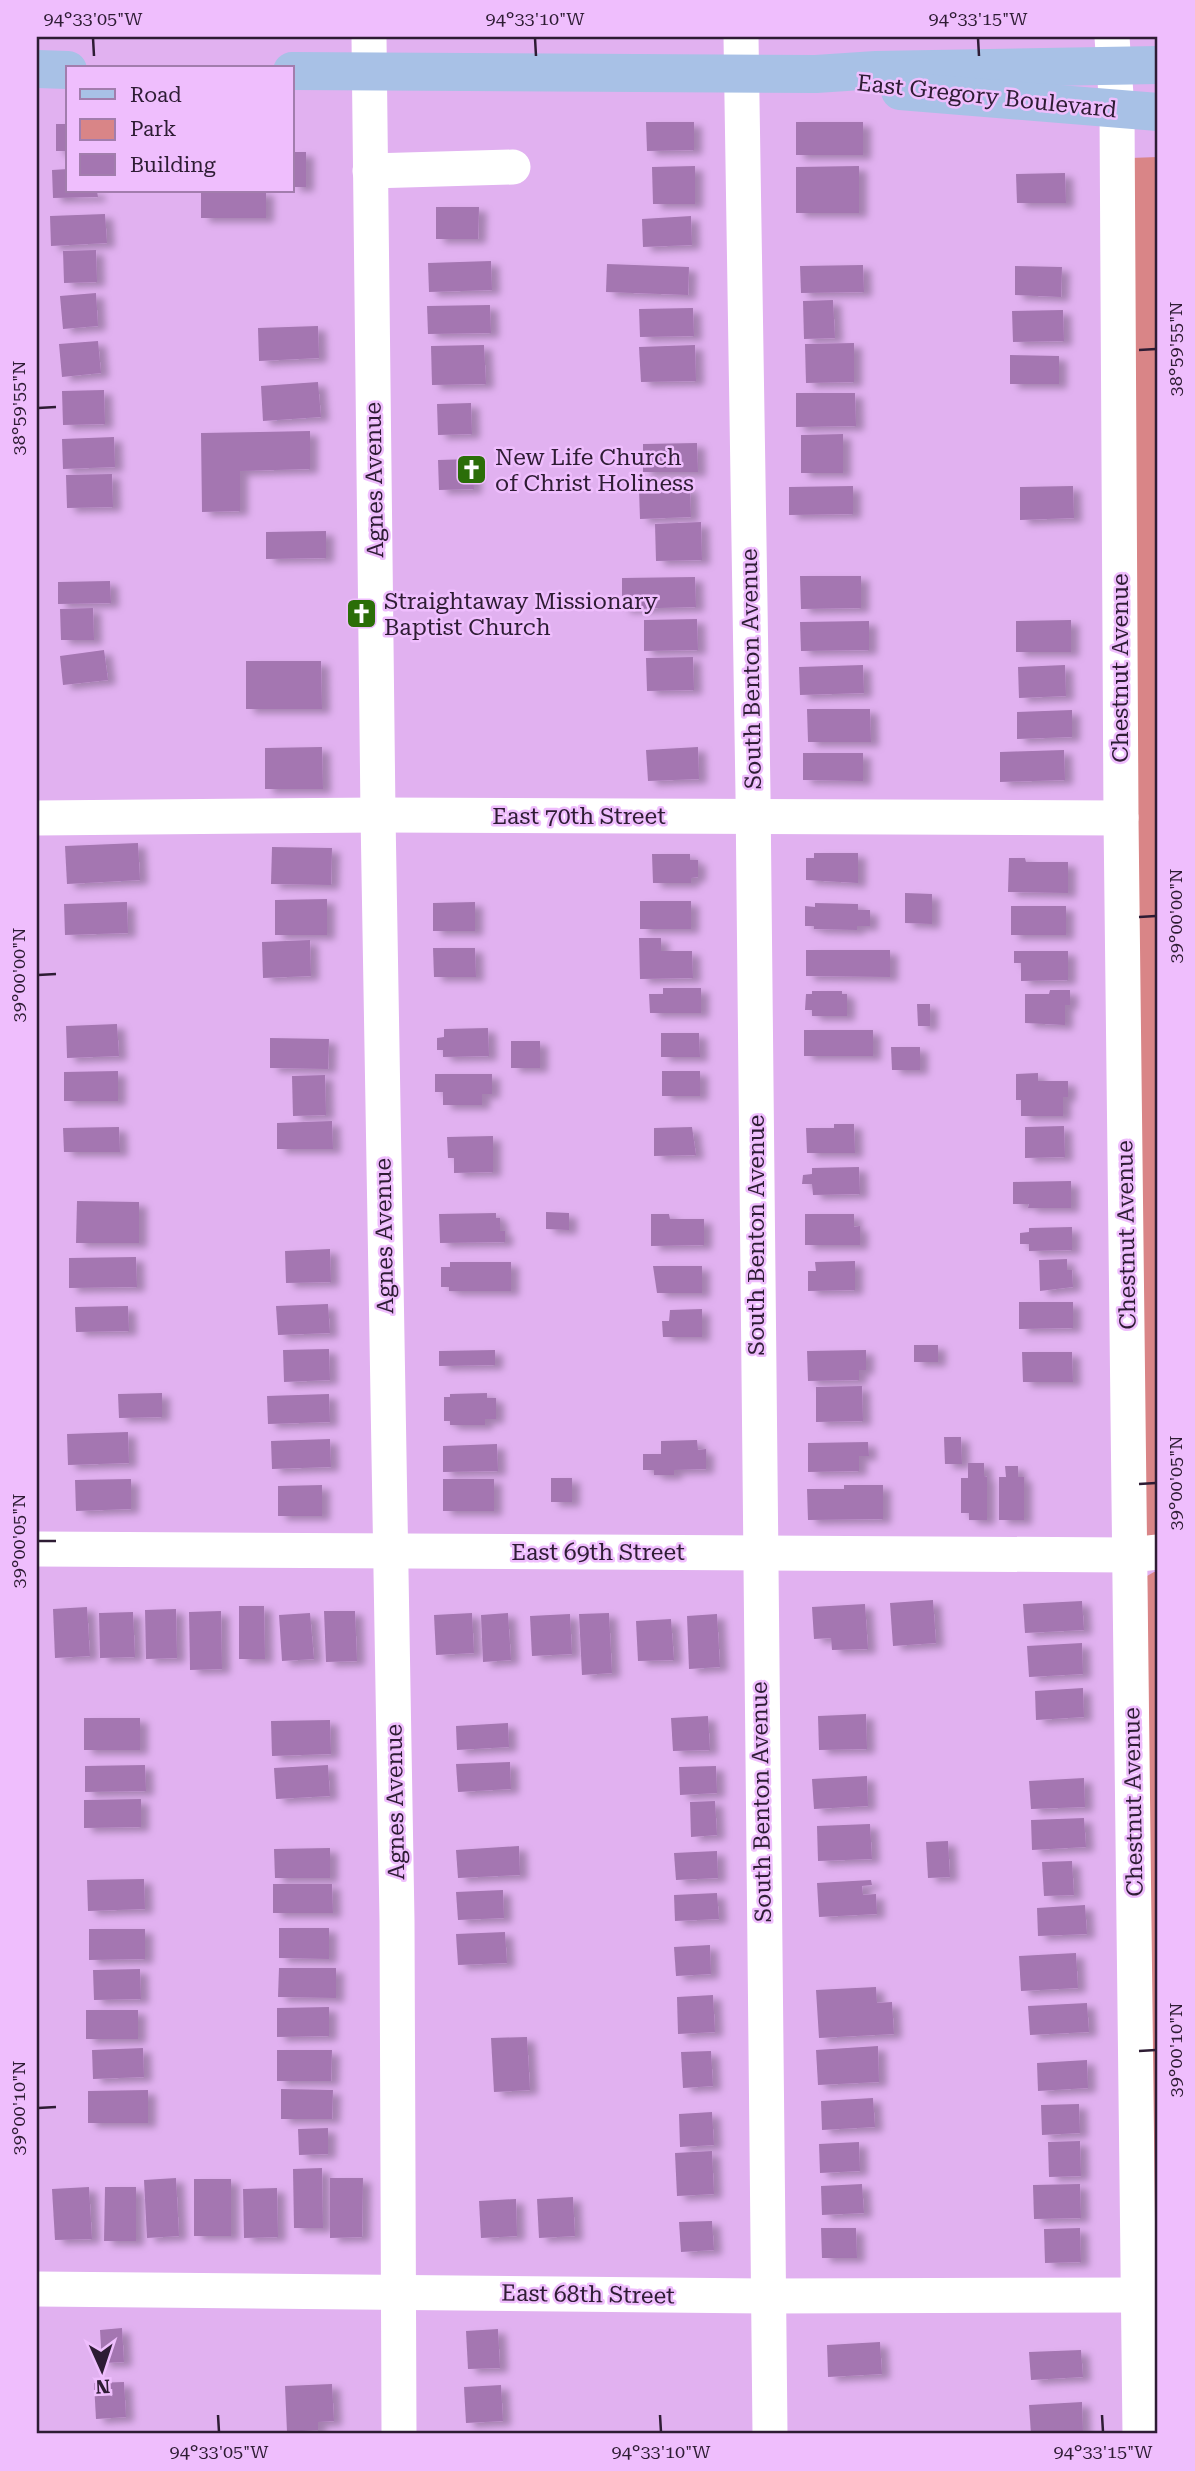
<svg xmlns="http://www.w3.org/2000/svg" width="1195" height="2471" font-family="'Roboto Serif',serif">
	<defs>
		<filter id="shadow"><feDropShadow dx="8" dy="4.5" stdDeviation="3.5" flood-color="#0004"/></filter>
	</defs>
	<rect width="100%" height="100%" fill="#e1b1f0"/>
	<g fill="#d98587">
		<polygon points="1158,157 1158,1541 1146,1539 1130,158"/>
		<polygon points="1154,1572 1158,1572 1158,2434 1155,2434 1147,1576"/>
	</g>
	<g fill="#a476b1" filter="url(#shadow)">
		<polygon points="646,122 694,122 694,150 647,151"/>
		<rect x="796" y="122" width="67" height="33"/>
		<rect x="56" y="124" width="12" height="27"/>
		<rect x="292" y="152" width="14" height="35"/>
		<polygon points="695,166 695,204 653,204 652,167"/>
		<polygon points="859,166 859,213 796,213 796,167"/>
		<polygon points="68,169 68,191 97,191 98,197 53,198 52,170"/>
		<polygon points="1065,173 1066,203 1017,203 1016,174"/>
		<rect x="201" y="191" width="65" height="27"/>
		<polygon points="436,207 479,207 478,239 436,239"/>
		<polygon points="105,214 107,243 51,246 50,216"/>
		<polygon points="691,216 692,245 643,247 642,219"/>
		<polygon points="96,250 97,282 64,283 63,251"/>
		<polygon points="491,261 492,290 429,292 428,263"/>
		<polygon points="607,264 689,267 688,295 606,292"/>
		<polygon points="863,265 864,292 801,293 800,266"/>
		<polygon points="1015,266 1062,267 1061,297 1015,295"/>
		<polygon points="96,293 98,326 63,329 60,296"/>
		<polygon points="833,300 835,338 804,339 803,301"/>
		<polygon points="490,305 491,333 428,334 427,306"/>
		<polygon points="693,308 694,336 640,337 639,309"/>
		<polygon points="1063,310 1064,341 1013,342 1012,311"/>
		<polygon points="318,326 319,358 259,361 258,328"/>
		<polygon points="98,341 101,373 62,377 59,344"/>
		<polygon points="854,343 854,382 806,383 805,344"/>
		<polygon points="484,345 486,384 432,385 431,346"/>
		<polygon points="695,345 696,381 641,382 639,347"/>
		<polygon points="1010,355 1059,356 1059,384 1010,384"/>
		<polygon points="318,382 321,417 263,421 261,386"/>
		<polygon points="104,390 105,424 63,425 62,391"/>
		<polygon points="796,393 855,393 856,426 796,427"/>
		<polygon points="471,403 472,434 438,435 437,404"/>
		<polygon points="310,431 310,469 240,471 240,511 202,512 201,433"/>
		<polygon points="843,434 843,473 801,473 801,435"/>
		<polygon points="114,437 115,467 63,469 62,439"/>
		<polygon points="697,443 698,472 643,472 643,444"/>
		<polygon points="473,459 474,489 439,490 438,460"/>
		<polygon points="112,474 113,507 67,508 66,475"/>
		<polygon points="853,486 853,514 789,515 789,487"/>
		<polygon points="1073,486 1074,518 1020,520 1020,487"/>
		<polygon points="690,487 691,517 640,519 639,489"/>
		<polygon points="701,522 702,560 656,561 655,524"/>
		<polygon points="326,531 326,558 266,559 266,532"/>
		<polygon points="800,576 861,576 861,608 801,609"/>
		<polygon points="695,577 696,607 622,609 622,578"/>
		<polygon points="110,581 111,603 58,604 58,582"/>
		<polygon points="93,608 94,640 61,640 60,609"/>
		<polygon points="697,619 698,650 644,651 644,620"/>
		<polygon points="1071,620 1071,652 1016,652 1016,621"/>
		<polygon points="869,621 869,650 801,651 800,622"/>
		<polygon points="104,650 108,680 63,685 60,656"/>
		<polygon points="693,657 694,690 647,691 646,658"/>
		<polygon points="246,661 321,661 322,709 246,709"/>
		<polygon points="863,665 864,693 800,695 799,667"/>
		<polygon points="1065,665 1066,696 1019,698 1018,667"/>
		<polygon points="807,709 870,709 871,742 808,742"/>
		<polygon points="1072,710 1072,737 1017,739 1017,712"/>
		<polygon points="322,747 323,789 265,789 265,748"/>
		<polygon points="698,747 699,779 648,781 646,750"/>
		<polygon points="1064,750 1065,780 1000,782 1000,752"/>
		<polygon points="803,753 863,753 863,781 803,780"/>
		<polygon points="138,843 140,880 67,884 65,846"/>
		<polygon points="272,847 332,848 331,885 271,884"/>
		<polygon points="814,853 858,853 858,883 806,880 806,858 814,858"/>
		<polygon points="652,854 690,854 690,860 698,860 698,877 691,878 691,883 653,883"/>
		<polygon points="1009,858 1025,858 1026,862 1068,862 1068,893 1008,892"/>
		<polygon points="905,893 932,894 932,924 905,923"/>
		<polygon points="327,899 327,935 275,935 275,900"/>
		<rect x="640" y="901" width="51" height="28"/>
		<polygon points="127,902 128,933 65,935 64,904"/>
		<polygon points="475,902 475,931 433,931 433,903"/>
		<polygon points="815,903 858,904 858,910 870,910 870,926 857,926 857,930 814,929 814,926 805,926 805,906 815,907"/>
		<rect x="1011" y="906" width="55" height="29"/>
		<polygon points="639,938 661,938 661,951 692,951 693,978 640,979"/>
		<polygon points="310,940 311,976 263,978 262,942"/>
		<polygon points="433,948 475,948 476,977 434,977"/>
		<polygon points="806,950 890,950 890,977 806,976"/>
		<polygon points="1014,951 1068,951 1068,980 1021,981 1021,963 1014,963"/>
		<polygon points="663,988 701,988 701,1013 650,1013 649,994 663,994"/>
		<polygon points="1050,990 1070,990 1070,1005 1065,1005 1065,1025 1025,1023 1025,994 1049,994"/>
		<polygon points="812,991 842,991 842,994 847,994 847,1016 812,1016 812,1010 805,1010 806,994 812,994"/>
		<polygon points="917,1004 930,1004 930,1026 918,1026"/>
		<polygon points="117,1024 119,1056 67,1058 66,1026"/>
		<polygon points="488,1028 489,1056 443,1057 443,1050 437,1050 437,1038 444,1037 444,1029"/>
		<rect x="804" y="1030" width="69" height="26"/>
		<polygon points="661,1033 699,1033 700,1057 661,1057"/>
		<polygon points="270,1038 329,1039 328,1069 270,1068"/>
		<rect x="511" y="1041" width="29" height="27"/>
		<polygon points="891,1047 920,1047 920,1070 892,1070"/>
		<polygon points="118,1071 118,1101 64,1101 64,1072"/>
		<rect x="662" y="1071" width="38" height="25"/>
		<polygon points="1038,1073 1038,1081 1068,1081 1068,1097 1063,1097 1063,1116 1021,1116 1021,1100 1016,1100 1016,1074"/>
		<polygon points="435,1074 492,1074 492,1094 482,1094 482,1105 443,1105 443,1092 435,1092"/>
		<polygon points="325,1075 326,1115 293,1116 292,1076"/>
		<polygon points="332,1121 333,1149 277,1149 277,1123"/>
		<polygon points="834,1124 854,1124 855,1153 807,1153 806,1128 834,1128"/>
		<polygon points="1064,1126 1065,1157 1025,1158 1025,1127"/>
		<polygon points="119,1127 120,1152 64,1152 63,1128"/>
		<polygon points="692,1127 696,1155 654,1156 654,1128"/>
		<polygon points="493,1136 493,1172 454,1173 454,1158 448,1158 447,1137"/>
		<polygon points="859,1167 860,1194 813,1195 812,1184 802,1184 803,1175 812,1174 812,1168"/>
		<polygon points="1071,1181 1071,1208 1028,1208 1029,1204 1013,1204 1013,1182"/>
		<polygon points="77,1201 139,1202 139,1243 76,1243"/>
		<polygon points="546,1212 569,1213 569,1230 546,1229"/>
		<polygon points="496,1213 496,1218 500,1218 500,1231 505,1231 505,1242 440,1243 439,1214"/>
		<polygon points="651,1214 669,1214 670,1219 704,1219 704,1245 651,1246"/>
		<polygon points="805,1214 854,1214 854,1227 860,1226 860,1245 805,1245"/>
		<polygon points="1072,1227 1072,1250 1029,1251 1029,1244 1020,1244 1020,1233 1029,1232 1029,1228"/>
		<polygon points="330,1249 331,1282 286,1283 285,1251"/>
		<polygon points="136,1257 137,1287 69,1288 69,1258"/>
		<polygon points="1067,1259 1067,1270 1072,1270 1073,1287 1040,1291 1039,1260"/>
		<polygon points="855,1261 855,1290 808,1291 808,1271 816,1271 815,1262"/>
		<polygon points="450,1262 511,1262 511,1291 449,1291 449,1287 441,1287 441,1267 450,1267"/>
		<polygon points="653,1266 702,1266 702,1293 657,1293"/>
		<polygon points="1019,1302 1073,1302 1073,1328 1019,1329"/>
		<polygon points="328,1304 330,1333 278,1335 276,1306"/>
		<polygon points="128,1306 129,1331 76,1332 75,1307"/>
		<polygon points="702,1309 702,1337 663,1337 662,1321 669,1321 670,1310"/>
		<rect x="914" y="1345" width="24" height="17"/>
		<polygon points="329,1349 330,1380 284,1382 283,1350"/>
		<polygon points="495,1350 495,1365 439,1366 439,1351"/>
		<polygon points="866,1350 866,1370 859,1370 859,1380 808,1381 807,1351"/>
		<polygon points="1022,1352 1072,1352 1073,1382 1023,1382"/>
		<polygon points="862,1386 863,1421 816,1422 816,1387"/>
		<polygon points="162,1393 162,1417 119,1418 118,1394"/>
		<polygon points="487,1393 487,1398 496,1398 496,1419 485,1419 485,1425 450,1425 450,1421 444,1421 444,1397 450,1397 450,1394"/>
		<polygon points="329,1394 330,1422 268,1424 267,1396"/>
		<polygon points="128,1432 129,1463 68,1465 67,1434"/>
		<polygon points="944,1437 961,1437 962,1464 945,1464"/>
		<polygon points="330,1439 331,1467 272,1469 271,1441"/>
		<polygon points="697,1440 698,1450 706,1449 706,1469 674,1470 674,1475 654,1475 654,1470 643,1470 643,1454 661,1454 661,1441"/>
		<polygon points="868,1442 869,1456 859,1456 859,1471 808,1472 808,1443"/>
		<polygon points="497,1444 498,1471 443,1472 443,1446"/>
		<polygon points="968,1463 984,1463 984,1476 987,1477 987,1520 969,1520 969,1513 961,1513 961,1478 968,1478"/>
		<polygon points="1005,1466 1018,1466 1018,1477 1024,1477 1024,1520 999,1520 999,1477 1006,1477"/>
		<rect x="551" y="1478" width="21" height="24"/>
		<polygon points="131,1479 131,1509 76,1511 75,1480"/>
		<rect x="443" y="1479" width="51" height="32"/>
		<polygon points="322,1485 322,1516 278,1516 278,1486"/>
		<polygon points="844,1485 883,1485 883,1519 808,1520 807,1489 844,1489"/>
		<polygon points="933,1600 936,1643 893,1646 890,1603"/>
		<polygon points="1082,1601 1084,1630 1025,1633 1023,1604"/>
		<polygon points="865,1604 868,1649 832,1650 831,1638 814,1639 812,1607"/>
		<polygon points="239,1606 264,1606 265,1659 239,1659"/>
		<polygon points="87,1607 90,1656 55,1658 53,1609"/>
		<polygon points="176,1609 177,1658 146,1659 145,1610"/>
		<polygon points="221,1611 222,1669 190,1670 189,1612"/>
		<polygon points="324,1611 355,1611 357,1661 326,1662"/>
		<polygon points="133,1612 135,1657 100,1658 99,1613"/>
		<polygon points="310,1613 314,1659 282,1661 279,1615"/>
		<polygon points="472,1613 474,1653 436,1655 434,1615"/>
		<polygon points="508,1613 511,1660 483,1662 481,1615"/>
		<polygon points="609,1613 612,1673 582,1675 579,1614"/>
		<polygon points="570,1614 572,1654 532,1656 530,1616"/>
		<polygon points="717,1614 720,1667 689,1669 687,1616"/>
		<polygon points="671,1619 674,1660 638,1661 636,1621"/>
		<polygon points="1082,1643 1083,1674 1029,1677 1027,1646"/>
		<polygon points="1083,1688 1084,1717 1036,1720 1035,1691"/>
		<polygon points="866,1714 867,1749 819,1750 818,1716"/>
		<polygon points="708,1716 710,1750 673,1751 671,1718"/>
		<rect x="84" y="1718" width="56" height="32"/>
		<polygon points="330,1720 331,1754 272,1756 271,1721"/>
		<polygon points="508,1723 509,1747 457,1750 456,1726"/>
		<polygon points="510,1762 511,1789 458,1792 456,1764"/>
		<polygon points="145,1765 146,1791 85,1792 85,1766"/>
		<polygon points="328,1765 330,1796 276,1799 274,1768"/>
		<polygon points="716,1766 717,1793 680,1795 679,1767"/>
		<polygon points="867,1776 868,1806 814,1809 812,1779"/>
		<polygon points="1084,1778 1085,1807 1031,1809 1029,1781"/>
		<polygon points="141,1799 141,1827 84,1828 84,1800"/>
		<polygon points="715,1801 717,1835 691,1837 690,1802"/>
		<polygon points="1084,1818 1086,1847 1032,1850 1031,1820"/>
		<polygon points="870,1824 872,1859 818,1861 817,1826"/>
		<polygon points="948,1841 950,1877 928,1878 926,1842"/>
		<polygon points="519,1846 520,1875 458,1878 456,1850"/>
		<polygon points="330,1848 330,1878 275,1878 274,1849"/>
		<polygon points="717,1851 718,1878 676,1880 674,1853"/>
		<polygon points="1072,1861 1074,1895 1044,1896 1042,1862"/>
		<polygon points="144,1879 145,1909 88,1911 87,1880"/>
		<polygon points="871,1880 872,1885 862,1886 863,1895 876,1894 877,1914 819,1917 817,1883"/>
		<polygon points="273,1884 332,1884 333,1913 273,1913"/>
		<polygon points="503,1890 504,1918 458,1920 456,1892"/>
		<polygon points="717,1893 719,1919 675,1921 674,1895"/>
		<polygon points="1085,1905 1087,1934 1038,1936 1037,1908"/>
		<polygon points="279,1928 329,1928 329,1959 279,1958"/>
		<polygon points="89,1929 145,1929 145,1959 89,1960"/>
		<polygon points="505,1932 507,1963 458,1965 456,1934"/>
		<polygon points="710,1945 711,1974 676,1976 674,1947"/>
		<polygon points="1076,1953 1078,1988 1021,1991 1019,1956"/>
		<polygon points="279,1968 336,1968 336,1998 278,1997"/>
		<polygon points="140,1969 141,1999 94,2000 93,1970"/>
		<polygon points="876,1987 877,2003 892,2002 894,2034 819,2038 816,1990"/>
		<polygon points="713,1995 715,2032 678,2034 677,1997"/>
		<polygon points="1087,2003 1089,2032 1030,2035 1028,2006"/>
		<polygon points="329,2007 329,2036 277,2037 277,2008"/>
		<rect x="86" y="2010" width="52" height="29"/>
		<polygon points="527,2037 530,2090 494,2092 491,2038"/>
		<polygon points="878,2046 879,2082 818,2085 816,2050"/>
		<polygon points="143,2048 144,2077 93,2079 92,2050"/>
		<polygon points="277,2050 332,2050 331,2081 277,2081"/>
		<polygon points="711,2051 713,2086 683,2088 681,2052"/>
		<polygon points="1087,2060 1088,2088 1038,2091 1037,2063"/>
		<polygon points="281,2089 333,2090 332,2119 281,2119"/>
		<polygon points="148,2090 148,2123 88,2123 88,2091"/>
		<polygon points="873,2098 875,2127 822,2130 821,2101"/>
		<polygon points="1079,2104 1080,2133 1042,2135 1041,2105"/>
		<polygon points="712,2112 714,2145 680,2147 679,2114"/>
		<polygon points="328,2128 328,2154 299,2155 298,2129"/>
		<polygon points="1080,2141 1081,2176 1049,2177 1048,2142"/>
		<polygon points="859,2142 860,2171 820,2173 819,2144"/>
		<polygon points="712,2151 714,2194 677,2196 675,2153"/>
		<polygon points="322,2168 323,2228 294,2228 293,2169"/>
		<polygon points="176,2178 179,2236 147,2238 144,2180"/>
		<polygon points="330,2178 363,2178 362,2237 330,2238"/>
		<rect x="194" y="2179" width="37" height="57"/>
		<polygon points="862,2184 864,2213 822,2215 821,2186"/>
		<polygon points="1080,2184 1081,2218 1034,2219 1033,2185"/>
		<polygon points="89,2187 92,2239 55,2240 52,2189"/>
		<polygon points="105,2187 136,2187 136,2241 104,2241"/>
		<polygon points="277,2188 278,2237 244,2238 243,2189"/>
		<polygon points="573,2197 575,2236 539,2238 537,2199"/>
		<polygon points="516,2199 517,2236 481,2238 479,2201"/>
		<polygon points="712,2221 714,2250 681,2252 679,2222"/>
		<polygon points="821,2228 856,2228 857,2258 822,2258"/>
		<polygon points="1080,2228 1081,2262 1045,2263 1044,2229"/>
		<polygon points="122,2328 124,2362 102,2363 100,2330"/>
		<polygon points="498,2329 500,2368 468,2369 466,2331"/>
		<polygon points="880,2342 882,2374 828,2377 827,2345"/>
		<polygon points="1081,2350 1083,2377 1031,2380 1029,2352"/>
		<polygon points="124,2382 126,2417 96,2419 94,2383"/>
		<polygon points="332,2384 334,2421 318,2422 318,2430 287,2432 285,2386"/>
		<polygon points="501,2385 503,2421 466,2423 464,2387"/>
		<polygon points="1082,2402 1083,2432 1031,2434 1029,2405"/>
	</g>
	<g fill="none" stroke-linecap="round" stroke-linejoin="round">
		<g stroke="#fff" stroke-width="35">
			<polyline points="369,37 378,815 397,1921 399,2434"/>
			<polyline points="741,37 753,794 770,2434"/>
			<polyline points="1112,37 1117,110 1121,818 1140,2434"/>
			<polyline points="370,171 513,167"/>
			<polyline points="37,818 378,815 1121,818"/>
			<polyline points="37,1549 1130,1555 1158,1552"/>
			<polyline points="37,2289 768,2296 1139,2295"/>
		</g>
		<g stroke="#a8c1e6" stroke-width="38">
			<polyline points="37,69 68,70"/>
			<polyline points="292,71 816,74 876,70 1158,65"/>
			<polyline points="900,91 1158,112"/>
		</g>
	</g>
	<path fill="none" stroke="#2e1c34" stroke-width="2.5" d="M93 38 94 56M535 38 536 56M978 38 979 56M1139 350 1156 349M38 408 56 407M1139 917 1156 916M38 975 56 974M1139 1484 1156 1483M38 1541H56M1139 2051 1156 2050M38 2108 56 2107M218 2415 219 2432M660 2415 661 2432M1102 2415 1103 2432"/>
	<defs>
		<symbol id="church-square" viewBox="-11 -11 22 22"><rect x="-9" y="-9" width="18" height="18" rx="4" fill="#2b6e08" stroke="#efbefd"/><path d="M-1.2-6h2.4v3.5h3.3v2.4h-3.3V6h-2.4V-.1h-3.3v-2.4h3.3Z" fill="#fff"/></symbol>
	</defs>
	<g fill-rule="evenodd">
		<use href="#church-square" x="454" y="452" width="35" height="35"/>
		<use href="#church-square" x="344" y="596" width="35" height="35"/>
	</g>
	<g text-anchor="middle" stroke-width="5" stroke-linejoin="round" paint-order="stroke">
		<g font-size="23" fill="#2e1c34" stroke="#efbefd">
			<text transform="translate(987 96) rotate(6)" y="8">East Gregory Boulevard</text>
			<text transform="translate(374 480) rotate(-91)" y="8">Agnes Avenue</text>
			<text transform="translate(1120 668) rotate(-90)" y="8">Chestnut Avenue</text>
			<text transform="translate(751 669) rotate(-91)" y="8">South Benton Avenue</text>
			<text x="579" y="824">East 70th Street</text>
			<text transform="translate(756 1235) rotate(-90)" y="8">South Benton Avenue</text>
			<text transform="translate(1126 1235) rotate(-91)" y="8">Chestnut Avenue</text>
			<text transform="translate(384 1236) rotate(-91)" y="8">Agnes Avenue</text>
			<text x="598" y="1560">East 69th Street</text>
			<text transform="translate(395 1802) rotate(-91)" y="8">Agnes Avenue</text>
			<text transform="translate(761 1802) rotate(-91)" y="8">South Benton Avenue</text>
			<text transform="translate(1133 1802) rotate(-91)" y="8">Chestnut Avenue</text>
			<text transform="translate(588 2294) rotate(1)" y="8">East 68th Street</text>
		</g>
		<g font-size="23" fill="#2e1c34" stroke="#efbefd" text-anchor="start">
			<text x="495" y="465">New Life Church<tspan x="495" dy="26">of Christ Holiness</tspan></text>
			<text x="384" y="609">Straightaway Missionary<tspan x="384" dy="26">Baptist Church</tspan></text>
		</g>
	</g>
	<rect width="1195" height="2471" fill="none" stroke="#efbefd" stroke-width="77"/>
	<rect x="66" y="66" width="228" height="126" fill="#efbefd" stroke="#a27dad" stroke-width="2"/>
	<rect x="80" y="89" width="35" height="10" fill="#a8c1e6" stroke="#a27dad" stroke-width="2"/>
	<text x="130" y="102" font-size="21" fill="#2e1c34">Road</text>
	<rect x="80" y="119" width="35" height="21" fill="#d98587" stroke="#a27dad" stroke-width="2"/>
	<text x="130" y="136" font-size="21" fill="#2e1c34">Park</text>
	<rect x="80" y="154" width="35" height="21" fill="#a476b1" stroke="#a27dad" stroke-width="2"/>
	<text x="130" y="172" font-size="21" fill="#2e1c34">Building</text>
	<g transform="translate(102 2370) rotate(177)" stroke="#efbefd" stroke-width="5" paint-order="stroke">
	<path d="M0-5L12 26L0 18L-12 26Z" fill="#2e1c34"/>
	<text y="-10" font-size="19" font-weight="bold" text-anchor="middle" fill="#2e1c34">N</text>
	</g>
	<rect x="38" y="38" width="1118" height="2394" fill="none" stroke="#2e1c34" stroke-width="2.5"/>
	<g font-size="18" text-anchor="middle" fill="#2e1c34">
		<text x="93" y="25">94°33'05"W</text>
		<text x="535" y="25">94°33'10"W</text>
		<text x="978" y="25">94°33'15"W</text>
		<text transform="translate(1176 349) rotate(-90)" y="6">38°59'55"N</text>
		<text transform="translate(19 408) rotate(-90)" y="6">38°59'55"N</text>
		<text transform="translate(1176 916) rotate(-90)" y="6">39°00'00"N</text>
		<text transform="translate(19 975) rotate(-90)" y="6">39°00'00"N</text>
		<text transform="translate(1176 1483) rotate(-90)" y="6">39°00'05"N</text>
		<text transform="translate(19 1541) rotate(-90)" y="6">39°00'05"N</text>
		<text transform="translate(1176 2050) rotate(-90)" y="6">39°00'10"N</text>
		<text transform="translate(19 2108) rotate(-90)" y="6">39°00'10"N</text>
		<text x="219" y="2458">94°33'05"W</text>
		<text x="661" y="2458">94°33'10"W</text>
		<text x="1103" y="2458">94°33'15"W</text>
	</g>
</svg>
